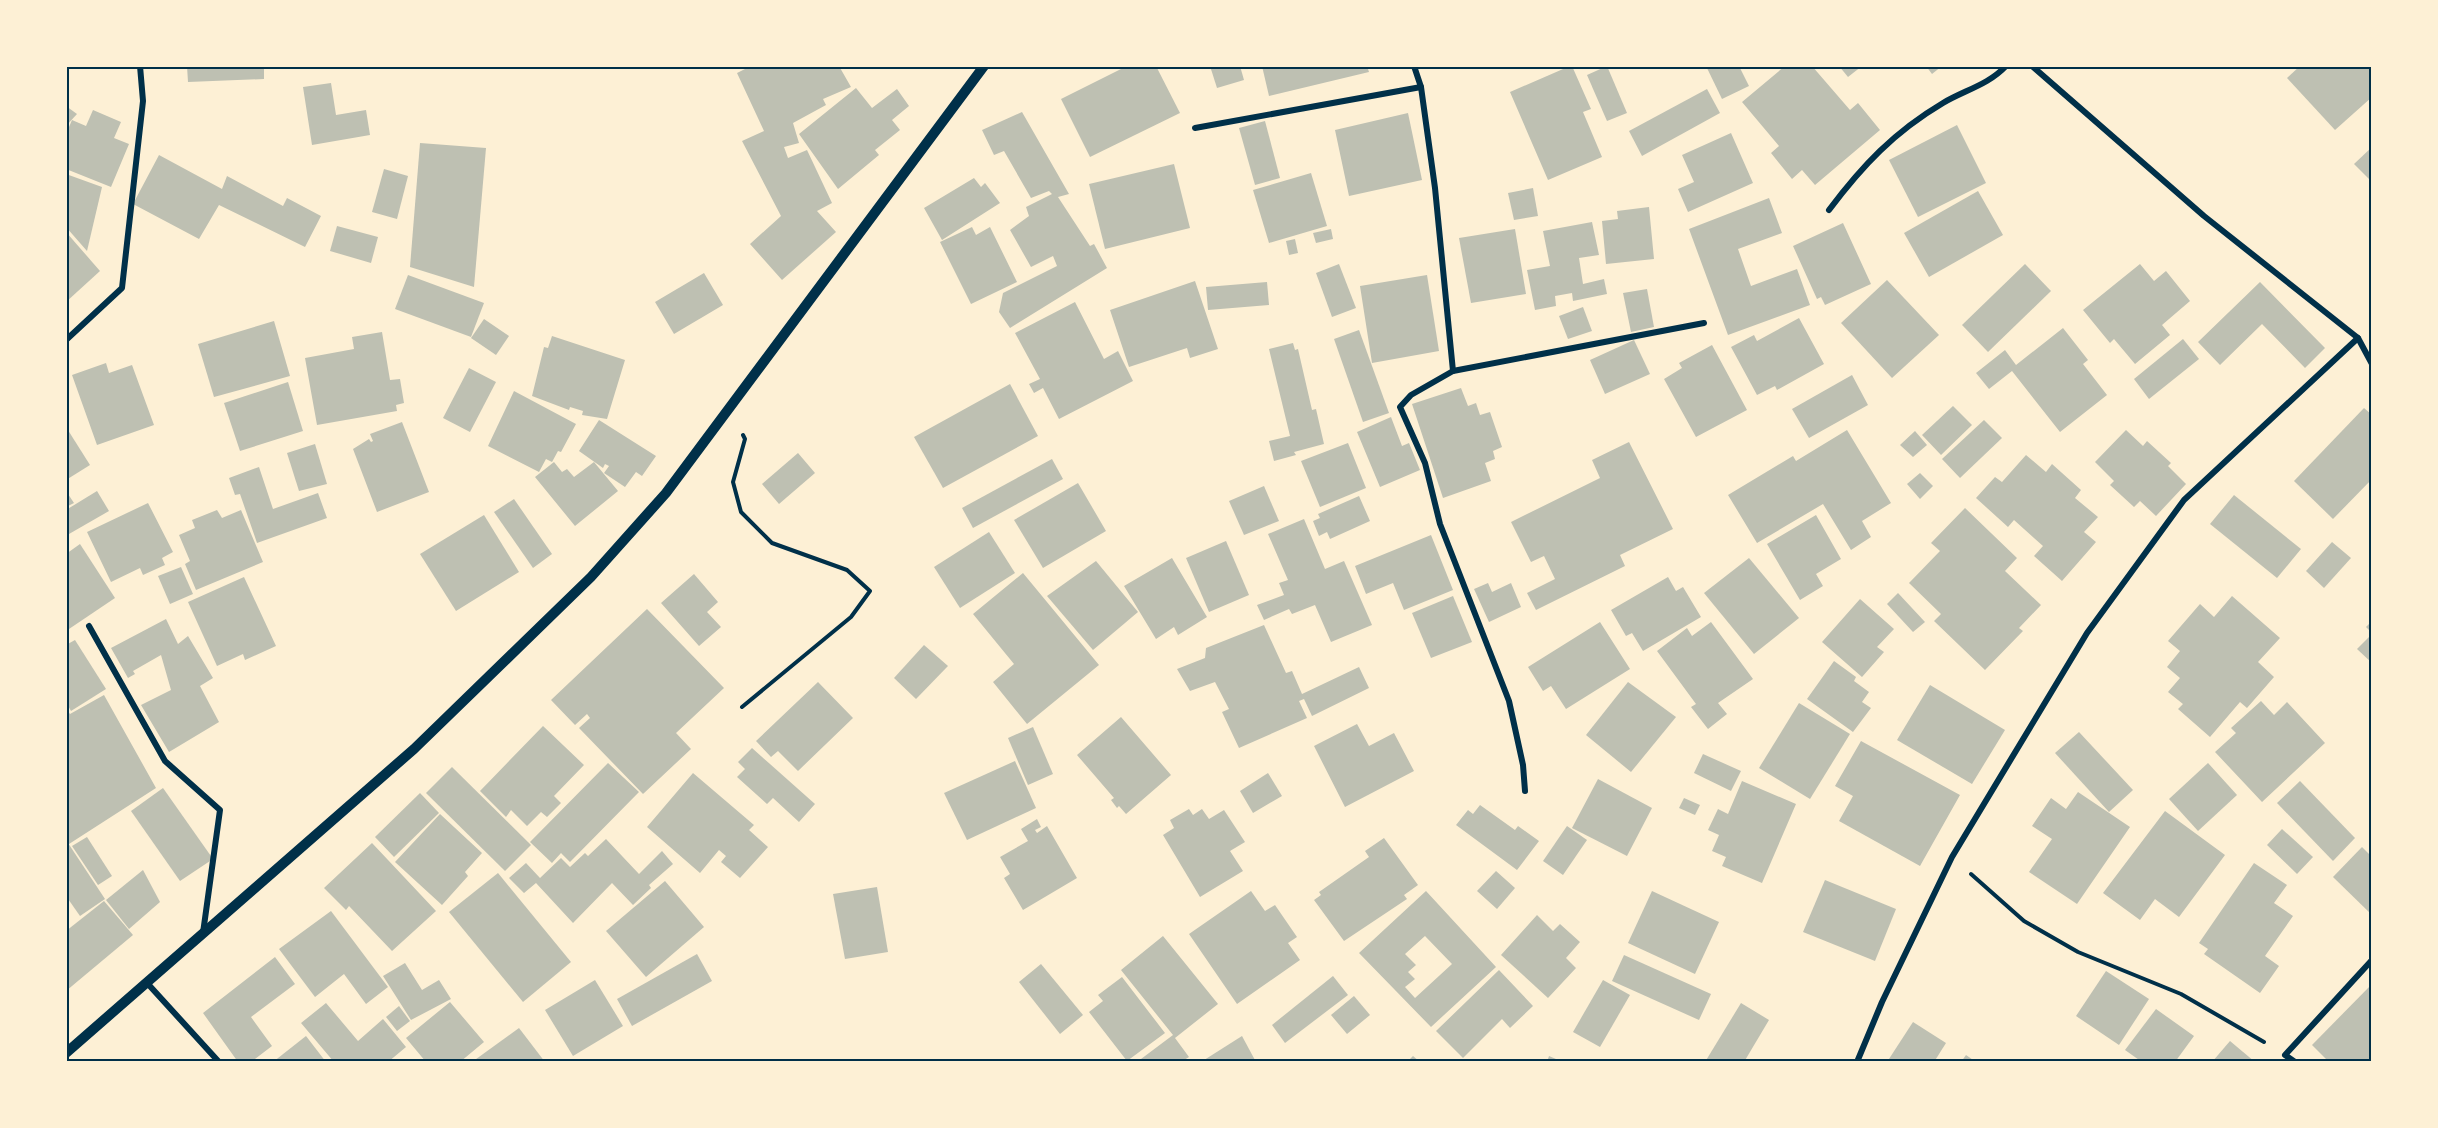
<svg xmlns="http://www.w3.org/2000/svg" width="2438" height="1128" font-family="Raleway,sans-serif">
	<rect width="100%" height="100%" fill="#fdf0d5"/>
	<g fill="#bec0b2" fill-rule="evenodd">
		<polygon points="187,66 264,66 264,79 188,82"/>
		<polygon points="751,66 839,66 851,87 823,99 826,105 793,123 799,143 784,147 788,158 807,150 832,203 817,211 836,232 782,280 750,244 781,216 742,141 764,131 737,73"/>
		<polygon points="1127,66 1156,66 1180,113 1090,157 1061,99"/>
		<polygon points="1210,66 1240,66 1244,80 1217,88"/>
		<polygon points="1262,66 1367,66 1369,72 1269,96"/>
		<polygon points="1570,66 1572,66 1591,109 1583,112 1602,157 1548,180 1510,92"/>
		<polygon points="1607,66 1627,113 1607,121 1587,75"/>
		<polygon points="1706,66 1739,66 1749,86 1722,99"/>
		<polygon points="1785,66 1812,66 1850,110 1858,103 1880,130 1815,185 1802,170 1792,179 1771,153 1779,146 1742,102"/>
		<polygon points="1839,66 1862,66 1848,77"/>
		<polygon points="1926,66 1942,66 1932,74"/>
		<polygon points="2300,66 2372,66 2372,97 2335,130 2287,78"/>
		<polygon points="331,83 336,115 366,110 370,135 312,145 303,87"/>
		<polygon points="856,88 872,108 897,89 909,106 892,120 900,130 875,150 879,155 838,189 799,134"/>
		<polygon points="1707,89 1720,113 1642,156 1629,131"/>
		<polygon points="66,106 77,114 66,126"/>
		<polygon points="93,110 121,122 114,138 129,144 111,187 66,169 66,134 72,120 86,126"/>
		<polygon points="1022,112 1069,194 1058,197 1090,246 1094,244 1107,268 1010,328 999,312 1003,293 1057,266 1053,256 1031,267 1010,230 1029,216 1026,207 1052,194 1049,191 1031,198 1004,151 994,155 982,130"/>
		<polygon points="1408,113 1422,180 1349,196 1335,130"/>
		<polygon points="1265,121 1280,178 1255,185 1239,128"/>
		<polygon points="1957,125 1986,183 1918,217 1889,160"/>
		<polygon points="1731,133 1753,183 1688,212 1678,189 1694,182 1682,155"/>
		<polygon points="420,143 486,148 474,287 410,267"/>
		<polygon points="2372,147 2372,182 2354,164"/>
		<polygon points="159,155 222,189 227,176 283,206 287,198 321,216 305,247 219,205 199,239 133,204"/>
		<polygon points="1174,164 1190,228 1105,249 1089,184"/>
		<polygon points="384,169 408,176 397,219 372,212"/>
		<polygon points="1311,173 1327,226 1269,243 1253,190"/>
		<polygon points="66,174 102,187 87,251 66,227"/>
		<polygon points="974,178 981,187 985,183 1000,203 942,240 924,208"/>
		<polygon points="1533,188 1538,216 1514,220 1508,193"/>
		<polygon points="1978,191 2003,235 1929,277 1904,233"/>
		<polygon points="1769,198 1782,233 1738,249 1751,286 1797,269 1810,305 1728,335 1689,229"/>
		<polygon points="1649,207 1654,259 1606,264 1602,221 1618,219 1617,211"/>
		<polygon points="1592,222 1599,255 1579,258 1583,284 1604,279 1607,294 1573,301 1572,293 1555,296 1556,306 1535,310 1527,270 1550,266 1543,231"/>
		<polygon points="1843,223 1871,284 1825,305 1821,297 1817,299 1793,246"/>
		<polygon points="337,226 378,237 371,263 330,251"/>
		<polygon points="972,227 976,235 990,227 1017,282 971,304 940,242"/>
		<polygon points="1331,229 1333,239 1316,243 1313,233"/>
		<polygon points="1515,229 1526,294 1471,303 1459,238"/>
		<polygon points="66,232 100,271 66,302"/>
		<polygon points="1295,239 1298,253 1289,255 1286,241"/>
		<polygon points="1339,264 1356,308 1332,317 1316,273"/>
		<polygon points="2025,264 2051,291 1988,352 1962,325"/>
		<polygon points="2140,264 2154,281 2166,271 2190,301 2162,325 2170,335 2135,364 2114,339 2110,343 2083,310"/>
		<polygon points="704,273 723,305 674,334 655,302"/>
		<polygon points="408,275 484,303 471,337 395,309"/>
		<polygon points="1427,275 1439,351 1372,363 1360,286"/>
		<polygon points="1887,280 1939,335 1892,378 1841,323"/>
		<polygon points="1195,281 1218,349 1190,358 1187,348 1129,367 1110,310"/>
		<polygon points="1267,282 1269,305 1208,310 1206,287"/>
		<polygon points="2260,282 2325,348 2305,368 2262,324 2220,365 2198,342"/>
		<polygon points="1647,289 1654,327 1631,332 1623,293"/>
		<polygon points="1075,302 1104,359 1118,351 1133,381 1059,419 1043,388 1034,393 1029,384 1040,379 1015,333"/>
		<polygon points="1583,307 1592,331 1568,339 1559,316"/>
		<polygon points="1799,318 1824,364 1777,390 1775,386 1757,395 1731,347 1754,335 1757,341"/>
		<polygon points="484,319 509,336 496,355 471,338"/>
		<polygon points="274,321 290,376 214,397 198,344"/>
		<polygon points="2063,328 2088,360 2083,364 2107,395 2060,432 2012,371 1989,389 1976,373 2005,350 2016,365"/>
		<polygon points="1359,330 1389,413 1363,422 1334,339"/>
		<polygon points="382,332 390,380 400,379 404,403 396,405 397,411 317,425 305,358 354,349 352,337"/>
		<polygon points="552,336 625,360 607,419 582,415 583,411 570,407 569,410 532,396 544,347 548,348"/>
		<polygon points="2183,339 2199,359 2149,399 2134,379"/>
		<polygon points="1634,340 1650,374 1605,394 1590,360"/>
		<polygon points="1293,343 1295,350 1298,349 1312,410 1316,409 1324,444 1294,452 1296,455 1274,461 1269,441 1290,436 1269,349"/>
		<polygon points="1712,345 1747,410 1696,437 1664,379 1682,368 1679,363"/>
		<polygon points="106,363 109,373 132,365 154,425 97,445 72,375"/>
		<polygon points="469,368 496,382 470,432 443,418"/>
		<polygon points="1852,375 1868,405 1809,438 1792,409"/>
		<polygon points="288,382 303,431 240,451 224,403"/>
		<polygon points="1010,384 1038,436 943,488 914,437"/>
		<polygon points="1461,388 1468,406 1476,403 1480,415 1490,412 1502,447 1493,451 1495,459 1485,463 1491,481 1443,498 1412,404"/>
		<polygon points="514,391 576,424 561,452 558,451 552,462 546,459 539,472 488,446"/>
		<polygon points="1953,406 1972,425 1941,455 1922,435"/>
		<polygon points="2364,408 2372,415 2372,479 2333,519 2294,481"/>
		<polygon points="1391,417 1402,446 1409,443 1420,470 1380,487 1357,432"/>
		<polygon points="599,420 656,456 642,476 636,472 625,487 604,473 609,466 605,464 603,468 579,451"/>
		<polygon points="1984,420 2002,438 1960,478 1942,459"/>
		<polygon points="402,422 429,492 377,512 353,449 369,439 371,442 373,441 370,434"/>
		<polygon points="66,427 90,465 66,480"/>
		<polygon points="1847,430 1891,503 1862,521 1871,537 1851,550 1823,504 1757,543 1728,495 1793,456 1796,461"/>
		<polygon points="2126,430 2143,446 2147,441 2171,463 2168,466 2186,484 2156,516 2140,501 2134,507 2110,485 2114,481 2095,462"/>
		<polygon points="1915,431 1927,445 1913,457 1900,445"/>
		<polygon points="1629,442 1673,529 1620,555 1625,566 1536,610 1527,593 1555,579 1544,556 1531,562 1511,522 1600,478 1592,460"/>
		<polygon points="1348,443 1366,488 1320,507 1301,461"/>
		<polygon points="315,444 327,484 299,491 287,453"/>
		<polygon points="798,453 815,473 779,504 762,484"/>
		<polygon points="2026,455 2046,472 2052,464 2081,490 2075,498 2098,517 2084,532 2096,542 2062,581 2034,556 2043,546 2014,520 2008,527 1976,498 1995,477 2002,482"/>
		<polygon points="1052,459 1063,479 973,528 962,508"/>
		<polygon points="554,462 562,472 567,469 574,477 594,462 618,491 575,526 535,477"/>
		<polygon points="259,467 273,509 318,493 327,518 257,543 240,494 235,495 229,478"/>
		<polygon points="1920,473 1933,486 1920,499 1907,484"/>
		<polygon points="1078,483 1106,531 1043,568 1014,520"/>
		<polygon points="1264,486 1279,521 1244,535 1229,501"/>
		<polygon points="66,491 74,503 66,507"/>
		<polygon points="97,491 109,511 69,534 66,529 66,510"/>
		<polygon points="2234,495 2301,549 2277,578 2210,524"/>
		<polygon points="1359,496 1370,521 1330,539 1327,532 1319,536 1313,521 1320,518 1318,514"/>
		<polygon points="514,499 552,554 533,568 494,512"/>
		<polygon points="148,503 173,552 162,558 165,565 143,575 140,568 111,582 87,532"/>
		<polygon points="1965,508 2017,558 2005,571 2041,605 2019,628 2023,631 1985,670 1934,621 1941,614 1909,583 1940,551 1931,543"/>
		<polygon points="217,510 222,518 241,510 263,562 196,590 185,564 190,561 179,535 195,528 192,520"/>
		<polygon points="484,515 519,572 456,611 420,554"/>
		<polygon points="1816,515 1841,559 1816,574 1823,586 1800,600 1767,544"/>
		<polygon points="1304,519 1325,569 1344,561 1372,625 1331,642 1315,605 1292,614 1289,609 1264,620 1257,605 1284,595 1279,583 1288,580 1268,534"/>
		<polygon points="989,532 1015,573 960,608 934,567"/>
		<polygon points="1431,535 1453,590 1404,610 1393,583 1366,594 1355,566"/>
		<polygon points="1226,541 1249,595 1209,612 1186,558"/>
		<polygon points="2332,542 2351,558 2324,588 2306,571"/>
		<polygon points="80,544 115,598 66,631 66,554"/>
		<polygon points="1172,558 1207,617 1178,635 1174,627 1156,639 1124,586"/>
		<polygon points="1749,558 1799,618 1754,654 1704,593"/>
		<polygon points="1096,561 1138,612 1093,650 1047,596"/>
		<polygon points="181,567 193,594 170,604 158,576"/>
		<polygon points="1023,573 1099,665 1027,724 993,682 1014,664 973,614"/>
		<polygon points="694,574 718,602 707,612 721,627 699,646 661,603"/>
		<polygon points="244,577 276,646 245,660 243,654 217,666 188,602"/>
		<polygon points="1668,577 1676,591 1683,587 1701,617 1643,651 1632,633 1626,636 1611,610"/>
		<polygon points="1488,583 1492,592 1511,583 1521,607 1489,622 1474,589"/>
		<polygon points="1898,593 1925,622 1913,632 1887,604"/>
		<polygon points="1453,596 1472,642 1431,658 1412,613"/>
		<polygon points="2232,596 2280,638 2258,662 2274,677 2247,708 2240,702 2210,737 2178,709 2183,704 2168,692 2180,678 2167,667 2180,651 2168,641 2200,604 2214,617"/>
		<polygon points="1860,599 1894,629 1877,647 1884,652 1862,677 1822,642"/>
		<polygon points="647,609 724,688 676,733 691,749 643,794 579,728 590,718 587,714 575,725 551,700"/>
		<polygon points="166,619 178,644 188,636 213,678 200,686 219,722 169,752 141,705 171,690 161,655 133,671 135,674 128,678 111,648"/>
		<polygon points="2372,621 2372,633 2366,627"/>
		<polygon points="1600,622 1630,669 1566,709 1551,686 1543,691 1528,667"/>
		<polygon points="1711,622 1753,679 1718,703 1727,714 1708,729 1691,707 1696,704 1657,651 1687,628 1692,636"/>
		<polygon points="1264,625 1286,673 1292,671 1302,694 1359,667 1369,688 1312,716 1304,699 1299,701 1307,718 1239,748 1222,712 1229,709 1215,682 1190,691 1177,669 1205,658 1206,648"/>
		<polygon points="2372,634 2372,663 2357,649"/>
		<polygon points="75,640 106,689 71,711 66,702 66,645"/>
		<polygon points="924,645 948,666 916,699 894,678"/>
		<polygon points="1834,661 1856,677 1854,681 1869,692 1862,702 1871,708 1853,732 1807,699"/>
		<polygon points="818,682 853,718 798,771 778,751 771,757 756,741"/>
		<polygon points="1628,682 1676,717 1631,772 1586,735"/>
		<polygon points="1930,685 2005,730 1972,784 1897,740"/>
		<polygon points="104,695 156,788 69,844 66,838 66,709 70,714"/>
		<polygon points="2261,701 2274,715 2287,702 2325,743 2262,802 2215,752 2236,733 2231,728"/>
		<polygon points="1799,703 1850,734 1810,799 1759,768"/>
		<polygon points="1121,717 1171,775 1126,814 1119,806 1117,808 1111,800 1114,798 1077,755"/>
		<polygon points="1357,724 1369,746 1394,733 1414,771 1345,807 1314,746"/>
		<polygon points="543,726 584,765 554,796 561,803 547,817 541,812 527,826 511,810 506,817 480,791"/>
		<polygon points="1033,727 1053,774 1028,785 1008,738"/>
		<polygon points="2079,732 2133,790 2109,812 2055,753"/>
		<polygon points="1861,741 1960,795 1920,866 1839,821 1853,796 1835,786"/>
		<polygon points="752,748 815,804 799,822 773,798 767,804 737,777 745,769 738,762"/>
		<polygon points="1703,754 1741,771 1731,791 1694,773"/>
		<polygon points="1015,761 1036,808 967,840 944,793"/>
		<polygon points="608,763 639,792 570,862 561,853 552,863 530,842"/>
		<polygon points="2208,763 2237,795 2198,831 2169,799"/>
		<polygon points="452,767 531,845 505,871 426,793"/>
		<polygon points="693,773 754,825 749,830 768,847 740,878 721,862 726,856 719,850 700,873 647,827"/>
		<polygon points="1268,773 1282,796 1253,813 1240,791"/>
		<polygon points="1598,779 1652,808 1627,856 1572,828"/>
		<polygon points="1742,781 1796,804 1762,883 1722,866 1726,857 1712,851 1719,835 1708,830 1718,809 1728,814"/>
		<polygon points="2300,781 2355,838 2333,861 2277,803"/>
		<polygon points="163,788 213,859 180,881 131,811"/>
		<polygon points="2078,792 2130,827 2077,904 2029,872 2052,839 2032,826 2051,798 2066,809"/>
		<polygon points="420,793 439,813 394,857 375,837"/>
		<polygon points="1684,798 1700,805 1695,815 1679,808"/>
		<polygon points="1480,805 1515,830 1518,826 1539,841 1517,870 1456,825 1468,810 1473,814"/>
		<polygon points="1189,809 1193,815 1202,809 1209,819 1224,810 1245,842 1230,851 1243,871 1200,897 1163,835 1174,828 1170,820"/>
		<polygon points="2165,811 2225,855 2179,917 2155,899 2140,920 2103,893"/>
		<polygon points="440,814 482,853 465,872 468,876 442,905 395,862"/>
		<polygon points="1037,819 1041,827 1035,830 1037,833 1047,826 1077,878 1023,910 1004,878 1010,874 1000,857 1028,841 1021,829"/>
		<polygon points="1567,826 1587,840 1563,875 1543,861"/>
		<polygon points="2282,829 2313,857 2297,874 2267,845"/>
		<polygon points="87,837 112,876 98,885 72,846"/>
		<polygon points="1384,838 1418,885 1404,895 1407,899 1344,941 1314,900 1321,895 1319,892 1369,857 1365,851"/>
		<polygon points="606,839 639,874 662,851 673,864 649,885 651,888 633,905 612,883 573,923 536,883 524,893 509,878 526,863 540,878 561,858 570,867 585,853 588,856"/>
		<polygon points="66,840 105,899 80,916 66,896"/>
		<polygon points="372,843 436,911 392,951 349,906 346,910 324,888"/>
		<polygon points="2362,847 2372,857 2372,915 2333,877"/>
		<polygon points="2254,863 2287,885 2274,903 2293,916 2265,956 2279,966 2260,993 2204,954 2208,949 2199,943"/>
		<polygon points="143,870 160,902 129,929 106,900"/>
		<polygon points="1496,871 1515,888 1497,909 1477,891"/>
		<polygon points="498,873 571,962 523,1002 449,912"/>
		<polygon points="1825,880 1896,909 1875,961 1803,932"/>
		<polygon points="665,881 704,927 646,977 606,931"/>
		<polygon points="877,887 888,952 845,959 833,894"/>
		<polygon points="1251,891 1265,911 1275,905 1297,937 1288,943 1300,960 1237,1004 1189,934"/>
		<path d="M1426 891 1496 967 1431 1027 1359 953ZM1425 936 1452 964 1415 998 1405 987 1415 979 1408 972 1416 965 1405 954Z"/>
		<polygon points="1652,891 1719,922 1695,974 1628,943"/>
		<polygon points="104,901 133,935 66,991 66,931"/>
		<polygon points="331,911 388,987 366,1004 344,974 315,997 279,949"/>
		<polygon points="1537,915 1553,931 1560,924 1580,942 1566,958 1576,968 1548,998 1501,955"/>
		<polygon points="1163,936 1218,1004 1175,1038 1189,1057 1181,1062 1137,1062 1173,1035 1121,970"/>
		<polygon points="697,954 712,981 632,1026 617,999"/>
		<polygon points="1624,955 1711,994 1699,1020 1612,981"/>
		<polygon points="275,957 295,984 251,1017 272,1046 251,1062 238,1062 203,1013"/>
		<polygon points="405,963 422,990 439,980 451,999 411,1020 383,976"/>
		<polygon points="1041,964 1083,1015 1060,1034 1019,982"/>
		<polygon points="1499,970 1533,1006 1510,1028 1502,1019 1463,1058 1436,1031"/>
		<polygon points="2106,971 2149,999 2119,1045 2076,1016"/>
		<polygon points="1333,976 1348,995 1285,1043 1272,1025"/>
		<polygon points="1122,977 1165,1033 1127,1061 1089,1012 1103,1001 1098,995"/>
		<polygon points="595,980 623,1026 573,1056 545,1010"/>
		<polygon points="1603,980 1630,995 1600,1047 1573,1032"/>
		<polygon points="2372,984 2372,1062 2329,1062 2312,1045"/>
		<polygon points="1354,996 1370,1015 1347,1034 1331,1015"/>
		<polygon points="450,1002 484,1042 460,1062 438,1062 435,1059 426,1062 406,1038"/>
		<polygon points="326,1003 358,1041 383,1019 406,1047 388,1062 334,1062 301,1023"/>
		<polygon points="1741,1003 1769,1020 1744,1062 1705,1062"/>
		<polygon points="399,1006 410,1021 397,1031 386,1017"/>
		<polygon points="2156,1009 2194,1036 2175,1062 2142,1062 2125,1050"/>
		<polygon points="1913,1022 1946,1043 1934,1062 1887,1062"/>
		<polygon points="519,1028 545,1062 472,1062"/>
		<polygon points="306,1036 326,1062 273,1062"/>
		<polygon points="1242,1036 1256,1062 1201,1062"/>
		<polygon points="2230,1041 2255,1062 2212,1062"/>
		<polygon points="1966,1055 1976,1062 1961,1062"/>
		<polygon points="1413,1056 1420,1062 1407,1062"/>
		<polygon points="1549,1056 1563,1062 1547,1062"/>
	</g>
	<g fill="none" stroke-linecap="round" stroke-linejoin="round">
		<g stroke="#003049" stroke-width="4">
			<polyline points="742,707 851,617 870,591 847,570 772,543 741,512 733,482 745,439 743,435"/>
			<polyline points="1971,874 2024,921 2078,952 2181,994 2264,1042"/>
		</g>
		<g stroke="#003049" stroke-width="6">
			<polyline points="1414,66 1421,87 1435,188 1453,371 1411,395 1400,407 1425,463 1440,524 1509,701 1523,765 1525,791"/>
			<polyline points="2032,66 2204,216 2358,338 2372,364"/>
			<polyline points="1195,128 1421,87"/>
			<path d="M1829 210C1862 166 1894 132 1943 103 1965 90 1988 85 2006 66"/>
			<polyline points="66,340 122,288 143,101 140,66"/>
			<polyline points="1453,371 1704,323"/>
			<polyline points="89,626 165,761 220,810 203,933"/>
			<polyline points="148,984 219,1062"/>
			<polyline points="1857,1062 1882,1002 1952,857 2087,633 2184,500 2358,338"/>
			<polyline points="2295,1062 2285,1055 2372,960"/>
		</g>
		<polyline stroke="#003049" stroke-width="10" points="66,1053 414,749 591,577 666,493 984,66"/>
	</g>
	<rect width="2438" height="1128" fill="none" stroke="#fdf0d5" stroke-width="135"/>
	<rect x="68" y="68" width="2302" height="992" fill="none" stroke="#003049" stroke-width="2"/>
</svg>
